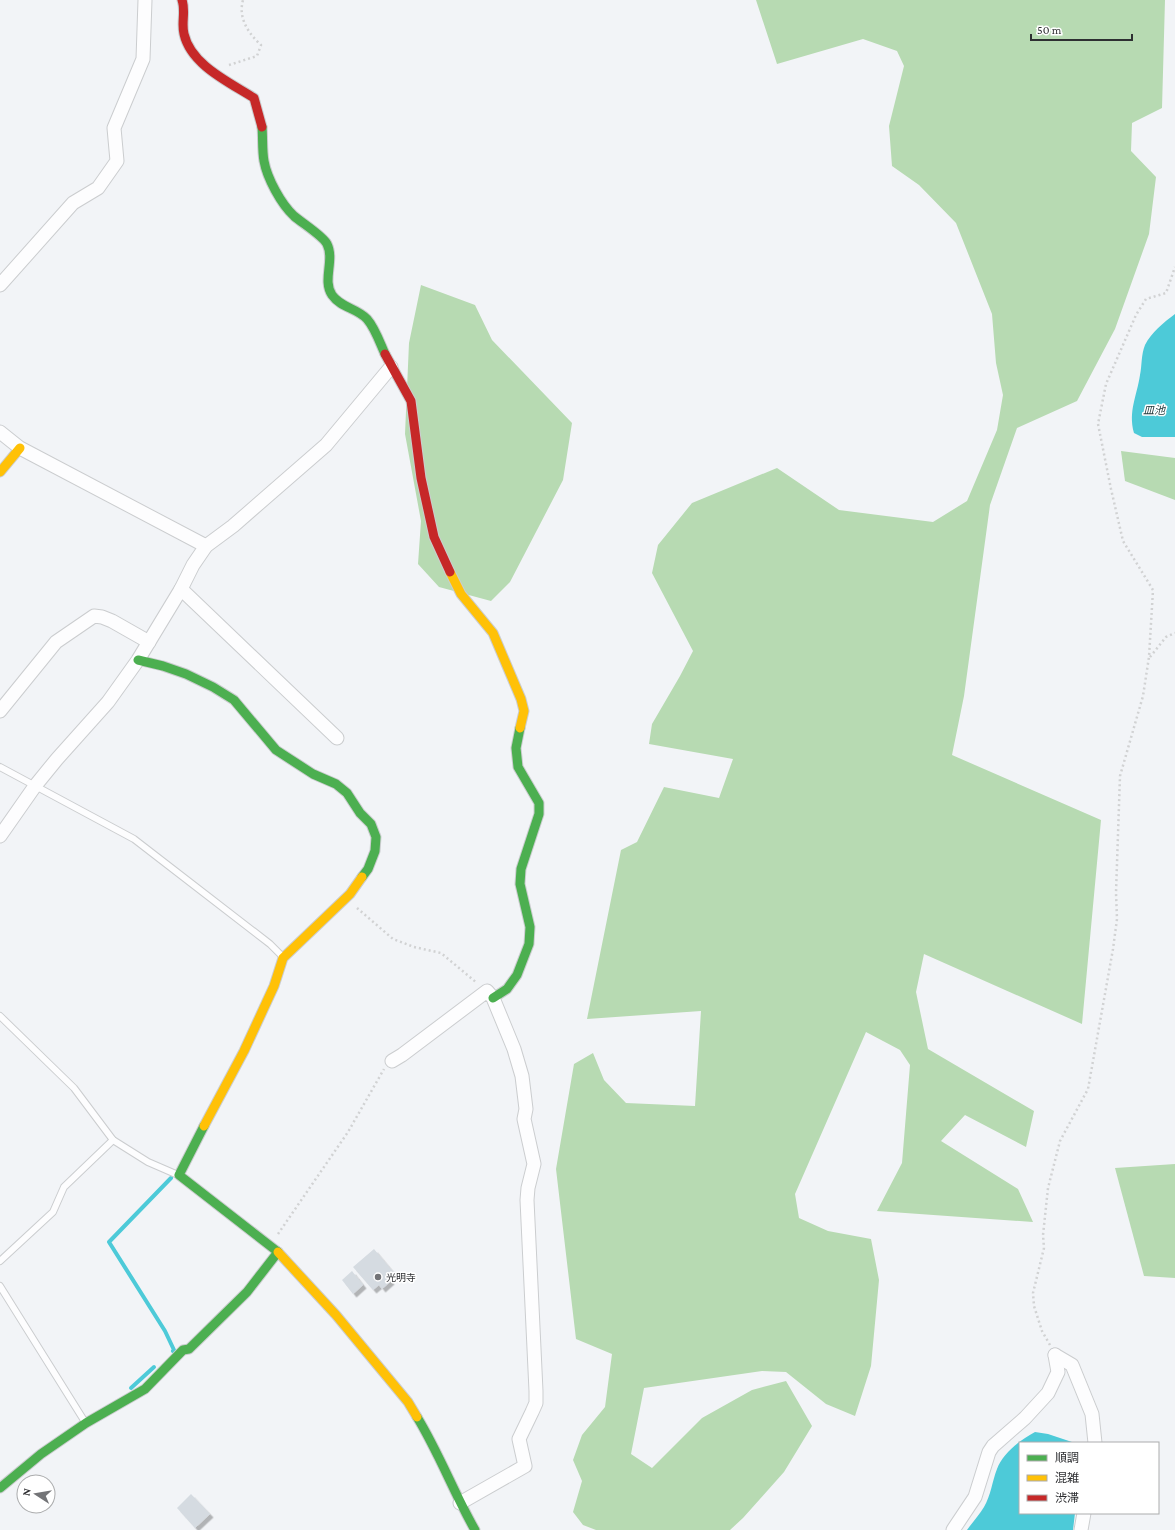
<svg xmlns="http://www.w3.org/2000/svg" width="1175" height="1530" font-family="'Crimson Pro','Noto Sans JP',serif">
	<defs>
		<filter id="shadow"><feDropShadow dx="3.5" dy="3.5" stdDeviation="0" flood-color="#0004"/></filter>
	</defs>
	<rect width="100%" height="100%" fill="#f2f4f7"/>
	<g fill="#b7dab2">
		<polygon points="756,0 1165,0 1162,108 1132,123 1131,151 1156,177 1149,234 1115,329 1077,401 1017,428 990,505 964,696 952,755 1101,820 1082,1024 924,954 916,992 928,1049 1034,1111 1026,1147 965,1115 941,1141 1018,1189 1033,1222 877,1211 902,1163 910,1065 900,1050 866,1032 795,1194 799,1218 828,1231 871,1239 879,1280 871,1366 855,1416 826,1404 786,1372 762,1371 644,1388 631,1454 652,1468 702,1418 752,1390 786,1381 812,1426 784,1472 743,1518 730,1530 596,1530 583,1525 573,1512 582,1481 573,1460 582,1435 605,1407 612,1354 576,1339 556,1169 574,1064 593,1053 604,1080 626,1103 695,1106 701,1011 587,1019 621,850 637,842 664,787 719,798 733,759 649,744 652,724 680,676 693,651 652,573 658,545 692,503 777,468 839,510 933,522 967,501 997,430 1003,395 996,363 992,314 956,223 919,185 892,166 889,126 904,66 897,51 863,39 777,64"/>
		<polygon points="421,285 475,305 492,340 572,423 563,480 510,582 491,601 439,587 418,564 421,521 405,434 409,343"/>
		<polygon points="1121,451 1175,458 1175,500 1125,481"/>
		<polygon points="1175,1164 1175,1278 1144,1276 1115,1168"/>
	</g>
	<g fill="#4dcad8">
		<path d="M1175 314V437H1142L1134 433C1128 411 1137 396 1140 375 1142 365 1141 355 1145 345 1151 333 1164 322 1175 314Z"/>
		<path d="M1035 1432 1048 1434 1075 1443H1020V1513H1075L1073 1530H967C972 1523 979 1515 984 1507 991 1495 992 1482 997 1469 1003 1453 1020 1440 1035 1432Z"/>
	</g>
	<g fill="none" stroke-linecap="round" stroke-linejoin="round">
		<g stroke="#4dcad8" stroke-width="4">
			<polyline points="171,1178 109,1242 165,1331 174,1350 173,1351"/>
			<polyline points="131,1388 154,1367"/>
		</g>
	</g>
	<g fill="#d5dbe1" filter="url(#shadow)">
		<polygon points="374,1249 394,1273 388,1277 391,1281 382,1289 379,1285 373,1290 353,1267"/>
		<polygon points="352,1271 363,1285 353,1294 342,1280"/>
		<polygon points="191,1494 210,1514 195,1528 177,1508"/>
	</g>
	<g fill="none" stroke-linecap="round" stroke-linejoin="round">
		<defs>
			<g id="lane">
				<polyline points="0,767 134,839 270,944 282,956"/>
				<polyline points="0,1016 74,1088 113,1140 148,1162 178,1175"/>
				<polyline points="0,1261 53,1212 64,1187 113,1140"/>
				<polyline points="0,1286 85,1422"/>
			</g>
			<g id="street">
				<polyline points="0,285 73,203 98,188 117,161 114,128 143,59 145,0"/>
				<polyline points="0,432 20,448 206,546"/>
				<polyline points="181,589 337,738"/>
				<polyline points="0,711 56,642 94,616 102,617 112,621 149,642"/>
				<polyline points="0,836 35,786 57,759 108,702 138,660 181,589 193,565 206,546 233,526 326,445 391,367"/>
				<polyline points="392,1061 402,1055 487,991 493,998 514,1049 522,1076 526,1109 524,1119 534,1164 528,1188 527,1200 536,1391 536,1403 532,1412 519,1439 525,1466 460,1503"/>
				<polyline points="1055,1355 1072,1365 1092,1414 1095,1443"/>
				<polyline points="953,1530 975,1497 989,1452 993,1446 1025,1418 1048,1393 1058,1372 1055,1355"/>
				<polyline points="1081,1530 1084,1513"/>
			</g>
			<g id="fast">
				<path d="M262 127C263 138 262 150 264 161 267 178 281 204 294 216 302 223 323 236 327 244 335 260 322 280 332 295 341 308 357 308 367 319 375 328 380 343 385 354"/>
				<polyline points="138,660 163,666 186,674 213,687 234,700 276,750 313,774 336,784 347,793 360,813 371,824 376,837 375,851 368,869 362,877"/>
				<polyline points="493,998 507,989 517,975 529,944 530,927 520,884 521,869 539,814 539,803 518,767 516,748 520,728"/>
				<polyline points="204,1126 179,1175 278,1252"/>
				<path d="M417 1417C439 1453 454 1493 475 1530"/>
				<polyline points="0,1488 41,1454 86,1423 145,1389 183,1350 189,1349 247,1292 278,1252"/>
			</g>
			<g id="slow">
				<polyline points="0,472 20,448"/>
				<polyline points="450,572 461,594 493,633 521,699 524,711 520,728"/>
				<polyline points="204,1126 244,1051 274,986 283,958 350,894 362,877"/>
				<polyline points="278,1252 336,1315 408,1402 417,1417"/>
			</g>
			<g id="jam">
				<path d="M182 0C186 11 181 23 184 34 191 65 229 82 254 98L262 127"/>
				<polyline points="385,354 411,401 421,478 434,537 450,572"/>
			</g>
		</defs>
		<use href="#lane" stroke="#cbcdcf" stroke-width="8"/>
		<use href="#street" stroke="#cbcdcf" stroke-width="15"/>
		<use href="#fast" stroke="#cbcdcf" stroke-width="11"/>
		<use href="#slow" stroke="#cbcdcf" stroke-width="11"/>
		<use href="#jam" stroke="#cbcdcf" stroke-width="11"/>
		<g stroke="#d1d2d3" stroke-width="2.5" stroke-dasharray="2 3" stroke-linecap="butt">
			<path d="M229 65 257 56 261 45C248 33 238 18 243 0"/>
			<polyline points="1150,657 1166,637 1175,633"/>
			<polyline points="357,908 393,939 414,947 441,953 477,983"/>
			<polyline points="278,1234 348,1132 384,1069"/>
			<polyline points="1050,1345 1042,1331 1034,1306 1033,1293 1044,1248 1043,1235 1048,1188 1060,1141 1088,1089 1113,949 1117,919 1116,893 1120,776 1143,696 1149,657 1153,590 1123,541 1111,489 1098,424 1106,384 1136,315 1146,299 1166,293 1175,267"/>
		</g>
		<use href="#lane" stroke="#fdfdfe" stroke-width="6"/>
		<use href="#street" stroke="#fdfdfe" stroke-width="13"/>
		<use href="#fast" stroke="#4caf50" stroke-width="9"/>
		<use href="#slow" stroke="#ffc107" stroke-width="9"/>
		<use href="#jam" stroke="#c62828" stroke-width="9"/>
	</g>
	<circle fill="#737477" stroke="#fff" stroke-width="1.5" cx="378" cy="1277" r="4"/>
	<g text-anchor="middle" stroke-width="3" stroke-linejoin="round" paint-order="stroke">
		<g font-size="10" fill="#2e2f32" stroke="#fff" text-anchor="start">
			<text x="386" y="1281">光明寺</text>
		</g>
		<g font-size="11" font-style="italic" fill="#223a3d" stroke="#fff">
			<text x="1154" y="414">皿池</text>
		</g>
	</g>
	<rect x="1019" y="1442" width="140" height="72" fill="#ffffff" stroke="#abacad"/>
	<rect x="1027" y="1455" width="20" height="6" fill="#4caf50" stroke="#abacad"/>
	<text x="1055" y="1462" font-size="12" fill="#2e2f32">順調</text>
	<rect x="1027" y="1475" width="20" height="6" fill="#ffc107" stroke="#abacad"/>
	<text x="1055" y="1482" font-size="12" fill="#2e2f32">混雑</text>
	<rect x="1027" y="1495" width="20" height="6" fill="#c62828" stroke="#abacad"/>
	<text x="1055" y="1502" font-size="12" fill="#2e2f32">渋滞</text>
	<g transform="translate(36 1494) rotate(282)"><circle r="19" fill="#ffffff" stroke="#abacad"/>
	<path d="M0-3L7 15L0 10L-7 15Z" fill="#737477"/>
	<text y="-6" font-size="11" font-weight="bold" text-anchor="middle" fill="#2e2f32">N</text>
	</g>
	<path d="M1031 34v6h101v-6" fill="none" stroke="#2e2f32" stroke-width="2"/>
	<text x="1037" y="34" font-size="12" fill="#2e2f32" stroke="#ffffff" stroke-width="3" paint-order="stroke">50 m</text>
</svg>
